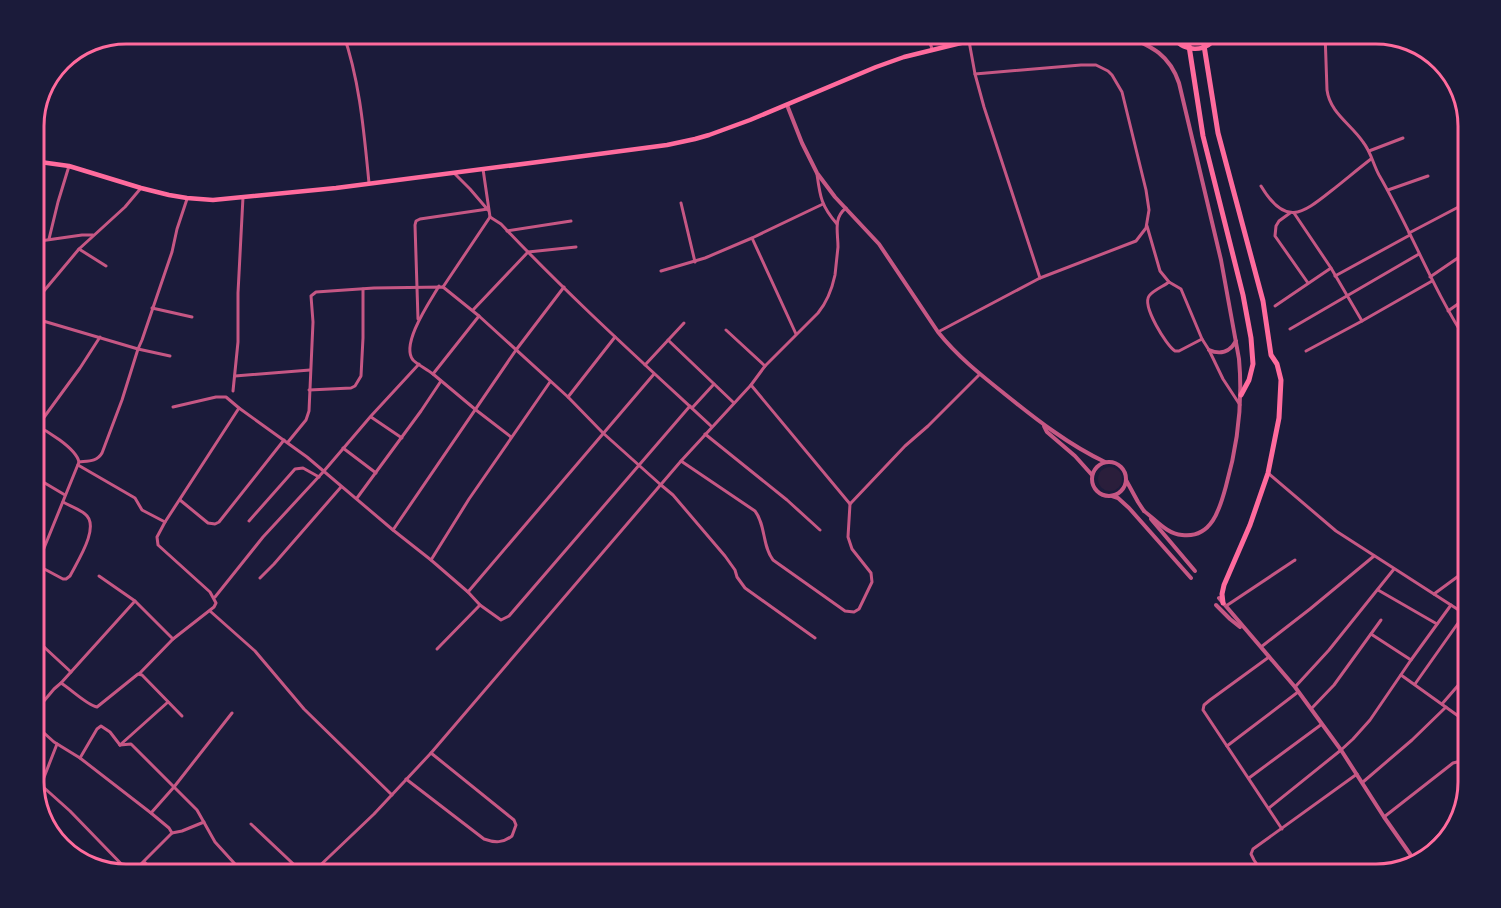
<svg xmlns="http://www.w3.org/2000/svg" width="1501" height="908" font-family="Mulish,sans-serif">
	<rect width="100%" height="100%" fill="#1b1b3a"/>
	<circle fill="#2a1e3b" cx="1110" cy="479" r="12"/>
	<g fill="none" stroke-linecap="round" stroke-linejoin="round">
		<g stroke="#c65784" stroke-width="3">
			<path d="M343 33C360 81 364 133 369 183"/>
			<polyline points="927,33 932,49"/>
			<path d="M1325 33 1327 90C1330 113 1351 124 1363 142 1371 152 1373 164 1379 175 1411 230 1433 290 1468 343"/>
			<polyline points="969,41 975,74 984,107 1040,278"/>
			<polyline points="1369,151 1403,138"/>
			<polyline points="454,173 470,189 488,210"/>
			<path d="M817 174C820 196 821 206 837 224"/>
			<path d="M1261 186C1285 226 1301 215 1331 191 1345 180 1358 169 1371 159"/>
			<polyline points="1388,190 1428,176"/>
			<polyline points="681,203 695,262"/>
			<polyline points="1290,213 1279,221 1276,226 1275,236 1308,283"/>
			<polyline points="1294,213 1331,268 1362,321 1432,281"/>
			<path d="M490 217 501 224C568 295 640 360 711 426"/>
			<polyline points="1147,226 1160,271 1169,282 1181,289 1202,339 1209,350 1223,379 1240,405"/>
			<polyline points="507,231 571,221"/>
			<polyline points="1409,233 1468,202"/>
			<polyline points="752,238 796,334"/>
			<polyline points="49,239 58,202 69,166"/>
			<polyline points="33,242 82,235 93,235"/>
			<polyline points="79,249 106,266"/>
			<polyline points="661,271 705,258 752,238 823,204"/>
			<polyline points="1335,276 1410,235"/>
			<polyline points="1430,277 1468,251"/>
			<path d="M1169 282C1164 286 1153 290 1149 296 1142 306 1166 345 1175 351H1179L1202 339"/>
			<path d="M439 286C431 300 400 344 413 360 418 365 427 369 433 374L479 316"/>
			<polyline points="443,287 490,217 483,169"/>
			<polyline points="33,304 79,249 125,207 141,188"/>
			<polyline points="1275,306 1331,268"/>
			<polyline points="152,308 192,317"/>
			<polyline points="473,310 528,252 576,247"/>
			<polyline points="1448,311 1468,297"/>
			<polyline points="33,318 138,349 170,356"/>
			<polyline points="418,319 415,225 416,221 420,219 488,209"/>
			<polyline points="1290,329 1419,254"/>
			<polyline points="726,330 765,366"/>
			<polyline points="938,332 1040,278 1136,241 1146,228 1149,210 1146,190 1122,92 1112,75 1108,71 1096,65 1081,65 975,74"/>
			<polyline points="668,340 734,403"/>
			<polyline points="1306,351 1362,321"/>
			<polyline points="645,365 684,323"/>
			<polyline points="433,374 476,410 511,437"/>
			<polyline points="235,376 310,370"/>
			<polyline points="751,385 850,504"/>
			<polyline points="309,390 351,388 355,386 361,376 363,338 363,289"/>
			<polyline points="233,391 238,342 238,293 243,197"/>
			<polyline points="568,397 615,337"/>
			<polyline points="173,407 216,397 226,397 239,408 307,457 393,530 431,560 468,592 480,605 501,620 509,616 690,406"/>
			<polyline points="692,408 714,384"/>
			<polyline points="371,417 402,438"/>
			<path d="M33 424C46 430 76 448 79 462L42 553 35 564 33 575"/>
			<polyline points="39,427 42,420 80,368 100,337"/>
			<polyline points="705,434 787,500 820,530"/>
			<polyline points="288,442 306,420 309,411 313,322 311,296 316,292 374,288 443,287 479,316 568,397 603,433 661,485 673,495 725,556 735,570 737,577 745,588 815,638"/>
			<polyline points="343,448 376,473"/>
			<path d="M681 461 755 511C766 525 762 546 773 560L845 611 854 612 859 609 872 582 871 573 852 549 848 537 850 504 905 446 928 426 979 375"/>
			<path d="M79 462C88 461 97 462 102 453L122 400 138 349 142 340 172 252 177 229 187 199"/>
			<polyline points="78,465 135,498 142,510 165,522"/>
			<polyline points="1268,473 1336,531 1468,616"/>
			<polyline points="33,476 65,495"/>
			<polyline points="33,488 39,480"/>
			<polyline points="357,498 421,411 441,381"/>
			<polyline points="180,500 208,523 215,524 219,522 284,440"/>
			<polyline points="249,521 295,469 303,468 319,477"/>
			<polyline points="393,530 516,350 564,287"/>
			<polyline points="431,560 469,499 550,382"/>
			<path d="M35 564 63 579H66L70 576C77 562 101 526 85 514 79 509 70 506 63 502"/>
			<polyline points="99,576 135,601 173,639 214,607 216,603 210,592 158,545 157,537 165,522 239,408"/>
			<polyline points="260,578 274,564 341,487"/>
			<polyline points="1378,590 1437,624"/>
			<polyline points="468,592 654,374"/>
			<polyline points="1434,594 1468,569"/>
			<polyline points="215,597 263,537 324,471 371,416 419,364"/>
			<polyline points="1226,606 1295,560"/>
			<polyline points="210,611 255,651 304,709 392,795"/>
			<polyline points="1371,634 1411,660"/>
			<polyline points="33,638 44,647"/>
			<polyline points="1261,647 1310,609 1374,556"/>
			<polyline points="437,649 480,605"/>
			<polyline points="1269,657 1210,700 1204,705 1203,710 1282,829"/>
			<polyline points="33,658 44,647 71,672"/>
			<polyline points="139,674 173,639"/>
			<polyline points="1401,675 1468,723"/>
			<polyline points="61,683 135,601"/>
			<polyline points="1415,684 1468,609"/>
			<polyline points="1295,687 1329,650 1394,569"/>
			<polyline points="1442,704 1468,674"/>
			<polyline points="1311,709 1334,685 1381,620"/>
			<path d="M33 714 54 689 61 683C72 690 87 705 97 707L138 674 142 675 182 716"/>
			<polyline points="1464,720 1468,715"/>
			<polyline points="33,723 54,742 80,758 151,813 169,828 172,833"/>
			<polyline points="120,745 131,744 197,810 215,842 245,875"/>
			<polyline points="120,745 168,702"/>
			<polyline points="1227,746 1298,692"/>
			<polyline points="80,758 97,729 101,726 110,732 120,745"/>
			<polyline points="1249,778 1322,724"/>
			<polyline points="33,779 41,785 57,744"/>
			<path d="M406 779 484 839C495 843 503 843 512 836L516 825 514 820 431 753"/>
			<polyline points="1363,782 1412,740 1446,707"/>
			<polyline points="35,794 41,785 70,811 131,874"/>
			<polyline points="1269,808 1341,750 1353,739 1370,720 1411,660 1451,605"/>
			<polyline points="151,813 174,787 232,713"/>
			<polyline points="1384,817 1453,763 1461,761 1468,764"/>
			<polyline points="251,824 305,875"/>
			<polyline points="1414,860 1459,815"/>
			<polyline points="144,862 159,875"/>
			<polyline points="131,874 172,833 182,831 204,822"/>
			<polyline points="222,875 234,864"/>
			<path d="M310 875 374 814 431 753 681 461 751 385 765 366 818 313C827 302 832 289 835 275 836 266 837 256 838 247 838 232 833 218 846 208"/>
			<polyline points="1264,875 1254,860 1251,854 1253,849 1357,774"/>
		</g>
		<g stroke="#c65784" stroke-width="4">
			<path d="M1123 34C1150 46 1169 53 1179 83L1221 260 1239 359C1243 403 1238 444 1226 486 1220 508 1212 539 1182 535 1167 534 1156 520 1144 511"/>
			<path d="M787 105 802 143 817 173 835 197 879 244 938 332C958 357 981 375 1006 395 1037 420 1069 445 1105 462"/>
			<path d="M1209 350C1220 355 1230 352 1236 341"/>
			<polyline points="1044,426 1047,432 1075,456 1092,475"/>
			<circle cx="1109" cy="479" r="17"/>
			<polyline points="1126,480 1138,502 1144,511"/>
			<polyline points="1112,496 1118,498 1129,508 1191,578"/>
			<polyline points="1151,519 1195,571"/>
			<polyline points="1219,598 1295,687 1341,750 1384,817 1417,864"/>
			<polyline points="1216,605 1230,619 1240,627"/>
		</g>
		<g stroke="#ff6b9d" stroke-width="4.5">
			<polyline points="1155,33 1172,39"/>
			<path d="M1170 33C1182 53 1207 55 1219 33"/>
			<polyline points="1048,36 1083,37 1138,33"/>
			<polyline points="1217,37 1234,33"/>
			<polyline points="33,161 69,166 141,188 169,195 187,198 213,200 336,188 538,162 667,145 695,139 709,135 750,120 876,67 904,57 969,41 1051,33"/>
		</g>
		<g stroke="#ff6b9d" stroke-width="5">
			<polyline points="1187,33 1203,136 1243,295 1251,338 1253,364 1249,380 1241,395"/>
			<polyline points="1202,33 1218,133 1263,301 1271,355 1277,364 1281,380 1279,418 1268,473 1250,525 1224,585 1222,594 1223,603"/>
		</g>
	</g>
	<path d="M0 0H1501V908H0ZM126 44H1376A82 82 0 0 1 1458 126V782A82 82 0 0 1 1376 864H126A82 82 0 0 1 44 782V126A82 82 0 0 1 126 44Z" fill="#1b1b3a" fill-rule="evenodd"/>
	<path fill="none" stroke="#ff6b9d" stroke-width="3" d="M126 44H1376A82 82 0 0 1 1458 126V782A82 82 0 0 1 1376 864H126A82 82 0 0 1 44 782V126A82 82 0 0 1 126 44Z"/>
</svg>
